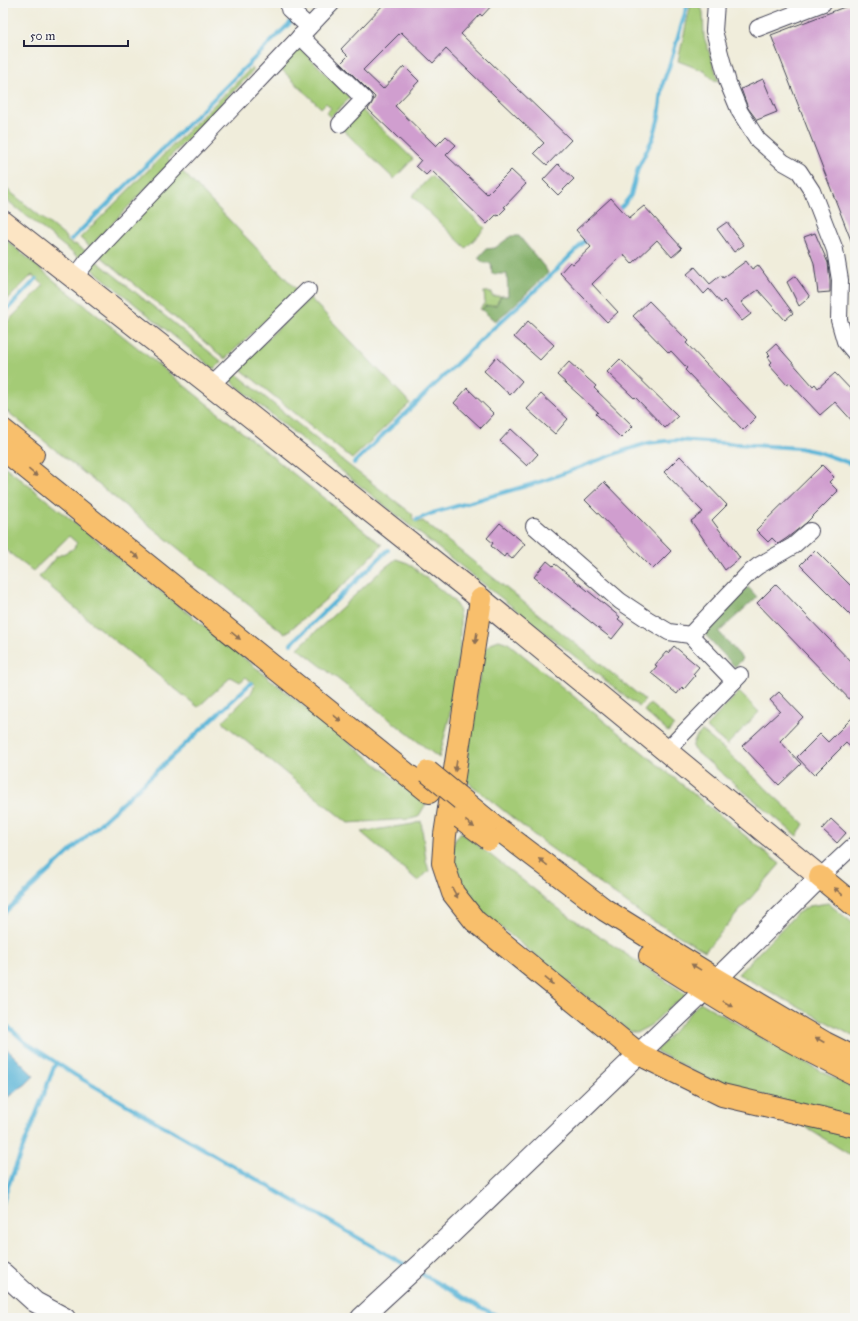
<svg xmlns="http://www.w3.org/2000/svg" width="858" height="1321" font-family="'IM FELL Great Primer',serif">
	<rect width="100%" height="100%" fill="#f6f6f2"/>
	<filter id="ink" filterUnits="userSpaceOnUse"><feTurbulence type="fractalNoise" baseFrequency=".025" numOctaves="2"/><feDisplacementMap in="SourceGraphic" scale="8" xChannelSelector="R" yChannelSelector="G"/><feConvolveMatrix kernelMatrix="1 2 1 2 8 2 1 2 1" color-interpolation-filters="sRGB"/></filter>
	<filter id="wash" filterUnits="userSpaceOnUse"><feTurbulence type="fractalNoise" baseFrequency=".012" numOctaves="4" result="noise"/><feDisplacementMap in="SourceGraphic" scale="16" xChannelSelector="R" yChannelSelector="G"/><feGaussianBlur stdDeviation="0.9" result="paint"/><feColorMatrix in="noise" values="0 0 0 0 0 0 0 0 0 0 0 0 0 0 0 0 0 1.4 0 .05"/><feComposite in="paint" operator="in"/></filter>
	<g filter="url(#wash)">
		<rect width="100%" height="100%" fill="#f0eddb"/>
		<g fill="#a4cb76" stroke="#637658">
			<polygon points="691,3 697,3 700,5 703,12 704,37 719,81 714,80 704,71 678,61"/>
			<polygon points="298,46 350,98 330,117 326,113 331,108 326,103 321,108 278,66"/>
			<polygon points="251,68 254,70 168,159 171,162 90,247 80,238"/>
			<polygon points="360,108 413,159 394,179 341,128"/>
			<polygon points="180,169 297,290 225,359 99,255"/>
			<polygon points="431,176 485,228 466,248 412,196"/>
			<polygon points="3,186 67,238 67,241 73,245 75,244 86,251 80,259 3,197"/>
			<polygon points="3,237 51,278 382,545 350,579 285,634 3,408 3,326 44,285 32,275 3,304"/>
			<polygon points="94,259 222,362 214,369 92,269"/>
			<polygon points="484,292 492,292 492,296 501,296 496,305 485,306 482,310 480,309 485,302"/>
			<polygon points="310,298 410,403 352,459 238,367"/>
			<polygon points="233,371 347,464 411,513 413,515 412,518 418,522 423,521 645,700 639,707 404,521 257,403 230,380 229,377"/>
			<polygon points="3,465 426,804 418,817 410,819 348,823 222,722 251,693 255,685 246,677 240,682 231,677 198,707 90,621 39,577 56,557 73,549 77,543 69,536 33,571 3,548"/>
			<polygon points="396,559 408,563 453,600 458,608 460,618 460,649 449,719 439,758 298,648 383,569"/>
			<polygon points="499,640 508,643 780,864 705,951 643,915 544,843 464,779 483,652 491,643"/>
			<polygon points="739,692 759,712 727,745 706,727"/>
			<polygon points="650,704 674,725 668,732 644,711"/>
			<path d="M702 731 727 752 804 824 797 836 693 749C692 741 697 736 702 731Z"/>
			<polygon points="421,821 426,860 429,871 418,881 361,832 413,824"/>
			<path d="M461 832 563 912 690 997 674 1003 651 1025 636 1033 629 1031 472 904C458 881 453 870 453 843Z"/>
			<polygon points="828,903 855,925 855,1037 800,1008 738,974 796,914 809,906"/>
			<polygon points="700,1002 798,1059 855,1089 855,1118 731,1087 706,1078 656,1051"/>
			<polygon points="795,1118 855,1131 855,1158 810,1130"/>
		</g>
		<g fill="#83af67" stroke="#526851">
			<polygon points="511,236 519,236 546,269 548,273 509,310 495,321 482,310 485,306 496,305 501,296 508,296 507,274 492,274 491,263 484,263 478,258 486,249 495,248"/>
			<polygon points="748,587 757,597 719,632 743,659 735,667 701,630"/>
		</g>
		<polygon fill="#5ab5d8" stroke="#3e6c8a" points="6,1048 34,1076 26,1084 5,1099 3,1096 3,1050"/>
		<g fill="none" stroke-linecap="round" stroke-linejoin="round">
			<g stroke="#5ab5d8" stroke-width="4">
				<polyline points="299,14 309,3"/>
				<polyline points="616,211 624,204 631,195 638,168 653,138 659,117 663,83 670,64 688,3"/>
				<polyline points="71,240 294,19"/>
				<polyline points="3,314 36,279"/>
				<polyline points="354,463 485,336 539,287 589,237"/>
				<polyline points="416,520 433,513 543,481 623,451 648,443 676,440 799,448 818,452 855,465"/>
				<polyline points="291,644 388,550"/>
				<polyline points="3,914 251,683"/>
				<polyline points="3,1022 25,1042 75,1075 409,1267"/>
				<polyline points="3,1203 5,1194 56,1062"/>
				<polyline points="418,1272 480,1307 502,1318"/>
			</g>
		</g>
		<g id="blocks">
			<g fill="#d09ecf">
				<polygon points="385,3 494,3 482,16 480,14 461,34 571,140 547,165 534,153 544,143 446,49 433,63 401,32 363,70 383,89 404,66 419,81 395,106 436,146 446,136 456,145 446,155 487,194 511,170 526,184 504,207 506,208 498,216 496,215 487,224 431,170 426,175 416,166 421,160 368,109 371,105 375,97 341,63 348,56 341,49"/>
				<polygon points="855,3 855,248 854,248 771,35"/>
				<polygon points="763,79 777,112 757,120 748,108 741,89"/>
				<polygon points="558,164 574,179 558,195 543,180"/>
				<polygon points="611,198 629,218 644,206 682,248 672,257 657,240 632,264 623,254 592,284 618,312 607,322 560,273 570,262 573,264 591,247 576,230"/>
				<polygon points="727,222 744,245 734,252 717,229"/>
				<polygon points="815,233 828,263 830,281 830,292 818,293 814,263 804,237"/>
				<polygon points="746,261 752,269 758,265 793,313 785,320 758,290 741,302 751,314 742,321 724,300 721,303 709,289 704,294 687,274 695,267 710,284 721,275 723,278"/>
				<polygon points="795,276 810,297 799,306 787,282"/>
				<polygon points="649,301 688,341 686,343 756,417 743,430 685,370 687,368 671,351 669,353 633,316"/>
				<polygon points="528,321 554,345 540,360 514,337"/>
				<polygon points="776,344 813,386 815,384 818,388 835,373 855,394 855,424 835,402 820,415 790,383 787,385 769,365 772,362 768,357 770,355 767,352"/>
				<polygon points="496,357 522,381 510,395 484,371"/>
				<polygon points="620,359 678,416 665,428 635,397 634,398 607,372"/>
				<polygon points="569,362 596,386 594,388 633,426 621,438 596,414 598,412 557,375"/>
				<polygon points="467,388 494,414 481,428 454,403"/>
				<polygon points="541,394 568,419 555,434 527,409"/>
				<polygon points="511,429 538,454 527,466 500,441"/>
				<polygon points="680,456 727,505 712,520 740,558 725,570 691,521 703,512 664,472"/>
				<polygon points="822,465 834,477 829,482 838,491 806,523 787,538 778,544 772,538 768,542 756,530"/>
				<polygon points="604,482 671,551 653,569 585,500"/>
				<polygon points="500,523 525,544 512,559 506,554 504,557 491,546 493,543 487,538"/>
				<polygon points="815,550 855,590 855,620 800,565"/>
				<polygon points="547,561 553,566 555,564 620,617 618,619 624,624 612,639 534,577"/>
				<polygon points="776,584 855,666 855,705 757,603"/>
				<polygon points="674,646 699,667 693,674 695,676 684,689 682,687 677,694 651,673 657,666 655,665 666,652 668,653"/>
				<polygon points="779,692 803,717 780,741 801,764 779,785 742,746 780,711 770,700"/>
				<polygon points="855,715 855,751 846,743 814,775 797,757 820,734 828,742"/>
				<polygon points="831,819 846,833 837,843 822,829"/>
			</g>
		</g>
	</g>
	<g filter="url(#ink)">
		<use href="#blocks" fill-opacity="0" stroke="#414053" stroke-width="1"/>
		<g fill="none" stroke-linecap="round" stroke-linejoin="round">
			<defs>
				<g id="minor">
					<polyline points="716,3 714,31 728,83 740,112 758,140 783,162 799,171 812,191 835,250 840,280 839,320 845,341 855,353"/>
					<polyline points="289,9 309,27"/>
					<polyline points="758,28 823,3"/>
					<polyline points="300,36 364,99 340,124"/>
					<polyline points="74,278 89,259 332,3"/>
					<polyline points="211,385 308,290"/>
					<polyline points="534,526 620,601 647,619 669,632 690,635 734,681"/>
					<polyline points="690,635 749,573 758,566 793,546 810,531"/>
					<polyline points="666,751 740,675"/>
					<polyline points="820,877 855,844"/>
				</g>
				<g id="tertiary">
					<polyline points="723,973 820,877"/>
					<polyline points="3,1273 35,1302 65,1318"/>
					<polyline points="361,1318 423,1261 696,999"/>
				</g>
				<polyline id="secondary" points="3,222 211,385 481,599 820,877"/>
				<g id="motorway">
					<polyline points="3,430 33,454"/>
					<polyline points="3,449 429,792"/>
					<polyline points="481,599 445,835 443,863 453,893 475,921 639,1054 722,1095 855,1126"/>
					<polyline points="489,822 605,910 708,974 825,1043 855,1058"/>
					<polyline points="820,877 855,906"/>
					<path d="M650 956C716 998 784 1040 855 1074"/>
				</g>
			</defs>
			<use href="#minor" stroke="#414053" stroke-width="18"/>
			<use href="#tertiary" stroke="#414053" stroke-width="22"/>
			<use href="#secondary" stroke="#414053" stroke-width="24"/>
			<use href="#motorway" stroke="#414053" stroke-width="24"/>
			<use href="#minor" stroke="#fff" stroke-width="16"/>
			<use href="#tertiary" stroke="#fff" stroke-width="20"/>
			<use href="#secondary" stroke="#fce5c4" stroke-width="22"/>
			<use href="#motorway" stroke="#f8bf6c" stroke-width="22"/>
			<defs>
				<g id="motorway-bridge">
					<polyline points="428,772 489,822"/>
					<polyline points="461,818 489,839"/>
				</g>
			</defs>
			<use href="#motorway-bridge" stroke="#414053" stroke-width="24" stroke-linecap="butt"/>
			<use href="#motorway-bridge" stroke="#f8bf6c" stroke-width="22"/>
		</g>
		<defs><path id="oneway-solid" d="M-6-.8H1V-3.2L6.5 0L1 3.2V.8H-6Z"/></defs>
		<g fill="#8d7054">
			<use href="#oneway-solid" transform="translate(33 473) rotate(39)"/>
			<use href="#oneway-solid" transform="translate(135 555) rotate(39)"/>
			<use href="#oneway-solid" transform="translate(236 636) rotate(39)"/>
			<use href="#oneway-solid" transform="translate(476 638) rotate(99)"/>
			<use href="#oneway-solid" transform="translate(337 718) rotate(39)"/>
			<use href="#oneway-solid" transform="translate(456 766) rotate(99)"/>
			<use href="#oneway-solid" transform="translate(470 824) rotate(38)"/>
			<use href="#oneway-solid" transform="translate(543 862) rotate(-143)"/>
			<use href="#oneway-solid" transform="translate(838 891) rotate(-141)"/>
			<use href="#oneway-solid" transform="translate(455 893) rotate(61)"/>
			<use href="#oneway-solid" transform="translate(696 967) rotate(-148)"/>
			<use href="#oneway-solid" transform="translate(549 981) rotate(39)"/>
			<use href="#oneway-solid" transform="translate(728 1004) rotate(30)"/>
			<use href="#oneway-solid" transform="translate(820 1040) rotate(-150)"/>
		</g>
	</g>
	<rect width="858" height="1321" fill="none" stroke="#f6f6f2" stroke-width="16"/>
	<path d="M24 40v6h104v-6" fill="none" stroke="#22223b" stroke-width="2"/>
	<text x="30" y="40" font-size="12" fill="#22223b" stroke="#f6f6f2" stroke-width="3" paint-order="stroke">50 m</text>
</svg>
